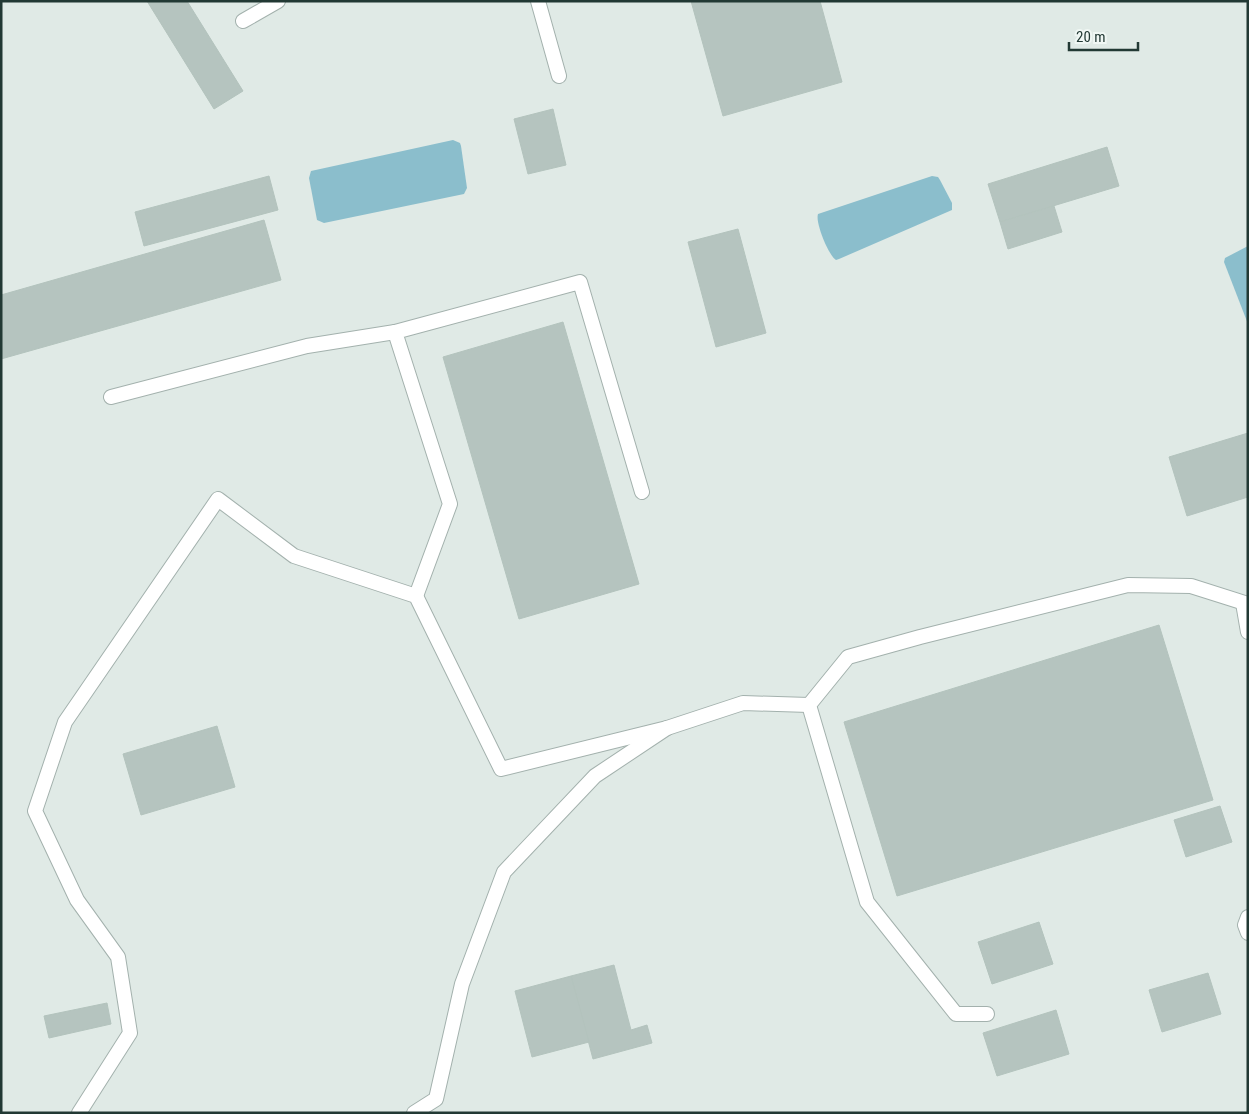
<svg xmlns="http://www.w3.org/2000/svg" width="1249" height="1114" font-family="'Roboto Condensed',sans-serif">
	<rect width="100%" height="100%" fill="#e0eae6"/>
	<g fill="#8bbecc">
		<polygon points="453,140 460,143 461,146 467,188 464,194 324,223 317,220 309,178 311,171"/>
		<path d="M932 176 938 177 940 180 952 203V210L839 259 836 260C828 255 815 222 818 214Z"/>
		<polygon points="1248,246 1248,324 1224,262 1225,258"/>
	</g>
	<g fill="#b5c4bf" stroke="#b3c3bd">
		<polygon points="147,1 187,1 243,91 214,109"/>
		<polygon points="691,1 820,1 842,82 723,116"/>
		<polygon points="553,109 566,165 528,174 514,119"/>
		<polygon points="1107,147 1119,186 1000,222 988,184"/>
		<polygon points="269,176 278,210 144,246 135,212"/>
		<polygon points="1054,206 1062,232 1008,249 1000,222"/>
		<polygon points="264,220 281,280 1,359 1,295"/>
		<polygon points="738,229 766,333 716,347 688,242"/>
		<polygon points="563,322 639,584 519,619 443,357"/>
		<polygon points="1248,433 1248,497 1187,516 1169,457"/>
		<polygon points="1159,625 1213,800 897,896 844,722"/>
		<polygon points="217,726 235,787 141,815 123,754"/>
		<polygon points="1220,806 1232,842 1186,857 1174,820"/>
		<polygon points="1039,922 1053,964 992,984 978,942"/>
		<polygon points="614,965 631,1030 647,1025 652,1043 593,1059 571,976"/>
		<polygon points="1208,973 1221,1014 1162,1032 1149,990"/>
		<polygon points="571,976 589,1042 532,1057 515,991"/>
		<polygon points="107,1003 111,1024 49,1038 44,1016"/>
		<polygon points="1056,1010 1069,1054 997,1076 983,1033"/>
	</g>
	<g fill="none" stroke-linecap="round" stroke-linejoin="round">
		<defs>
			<g id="service">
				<polyline points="538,1 559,76"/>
				<polyline points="243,21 278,1"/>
				<polyline points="111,397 307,346 395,332"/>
				<polyline points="416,596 450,504 395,332 580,282 642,492"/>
				<polyline points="1243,603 1248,632"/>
				<polyline points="1248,917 1245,925 1248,933"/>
				<polyline points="987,1014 956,1014 867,902 809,705 848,657 920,637 1128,585 1191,586 1248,604"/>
				<polyline points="79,1113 130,1033 118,957 77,900 35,811 65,722 218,499 294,556 416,596 501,769 667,728"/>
				<polyline points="414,1113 436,1099 462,984 504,872 595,776 667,728 743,703 809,705"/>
			</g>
		</defs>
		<use href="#service" stroke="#a3b1ad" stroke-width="16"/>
		<use href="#service" stroke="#fff" stroke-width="14"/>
	</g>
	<rect width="1249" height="1114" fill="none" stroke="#223934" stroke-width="5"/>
	<path d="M1069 42v8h69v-8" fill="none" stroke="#223934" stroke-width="2.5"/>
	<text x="1076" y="42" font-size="15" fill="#223934" stroke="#f0f7f4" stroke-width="4" paint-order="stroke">20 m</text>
</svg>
